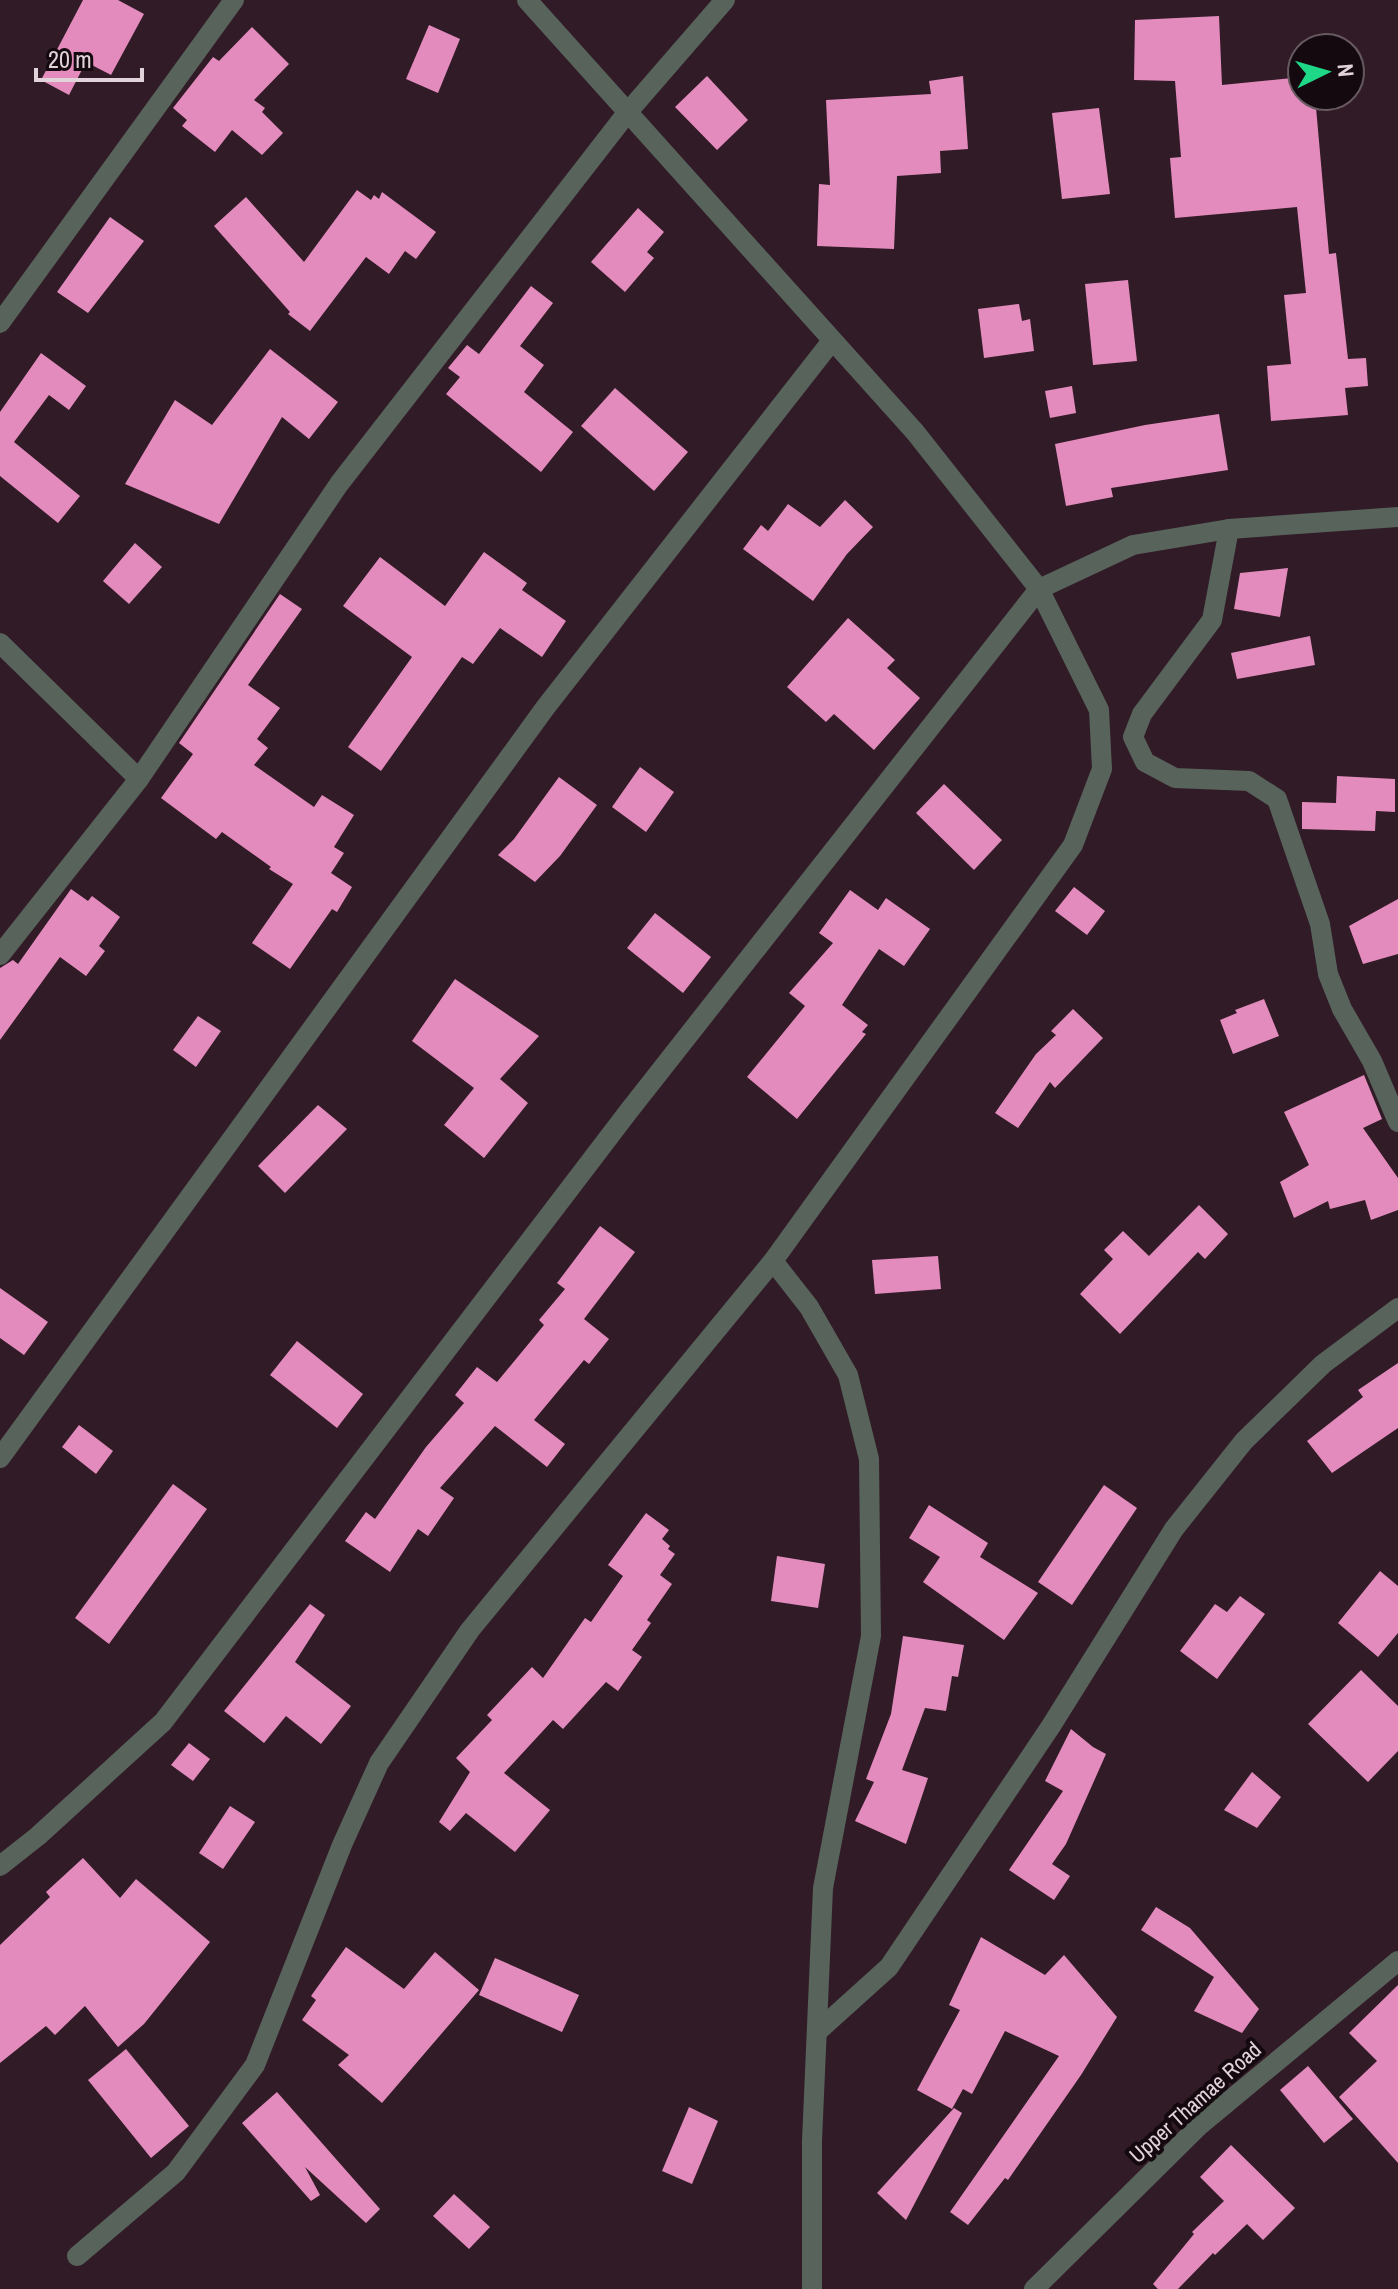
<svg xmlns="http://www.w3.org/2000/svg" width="1398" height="2289" font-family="'Archivo Narrow',sans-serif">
	<rect width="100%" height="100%" fill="#311b27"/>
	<g fill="#e48bbd">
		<polygon points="83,0 118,0 144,14 111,75 86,62 69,95 41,80"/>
		<polygon points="1219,16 1222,85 1302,77 1302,96 1315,96 1329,254 1336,253 1348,359 1366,358 1368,386 1345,388 1348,415 1271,421 1267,366 1291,364 1284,295 1306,293 1297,207 1175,218 1170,158 1181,157 1175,81 1134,80 1135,20"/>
		<polygon points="429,25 460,39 438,93 406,79"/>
		<polygon points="252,27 289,64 254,100 265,108 262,112 283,133 262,155 232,130 215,152 182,126 187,120 173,108 213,57 219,61"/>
		<polygon points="707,76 748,120 717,150 675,107"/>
		<polygon points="963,76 968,149 940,151 941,173 897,176 894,249 817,246 819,184 830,185 826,100 931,94 929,81"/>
		<polygon points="1099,108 1110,194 1062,199 1052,113"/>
		<polygon points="357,190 371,200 374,195 379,199 382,192 436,232 416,259 405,251 389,274 366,257 310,331 288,314 290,312 214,226 246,197 304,262"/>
		<polygon points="638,208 664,232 647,252 654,258 625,292 591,262"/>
		<polygon points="110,217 144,241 88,313 57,292"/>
		<polygon points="1128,280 1137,361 1093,365 1085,284"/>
		<polygon points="531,286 553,303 520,346 544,365 524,392 573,432 541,472 446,394 460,377 448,368 467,345 479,354"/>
		<polygon points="1019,304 1022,321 1030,319 1034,351 984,358 978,309"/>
		<polygon points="270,349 338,402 309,439 282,417 219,524 125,484 175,400 212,425"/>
		<polygon points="41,353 86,386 69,410 49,395 14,442 80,496 58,523 0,476 0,412"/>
		<polygon points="1072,386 1076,413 1050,418 1045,391"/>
		<polygon points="615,388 688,452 654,491 581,426"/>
		<polygon points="1219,414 1228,470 1111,488 1113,497 1066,506 1055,444 1145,425"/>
		<polygon points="845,500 873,527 847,554 813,601 743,549 761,525 768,531 788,504 820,527"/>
		<polygon points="135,543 162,567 129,604 103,581"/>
		<polygon points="484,552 527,583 522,590 566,621 542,657 500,628 473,664 462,657 381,771 348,747 412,657 343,606 380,557 445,606"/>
		<polygon points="1288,568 1280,617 1234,609 1240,573"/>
		<polygon points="280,594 302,609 248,685 280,708 257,739 268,748 254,765 314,807 322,795 354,815 334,847 344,853 331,873 352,887 337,912 332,909 290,969 252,943 293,884 269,869 271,867 222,832 216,839 161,798 193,754 179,743"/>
		<polygon points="848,618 895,660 887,668 920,698 874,750 834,714 826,722 787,687"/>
		<polygon points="1310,636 1315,665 1237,679 1231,653"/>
		<polygon points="640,767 674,792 646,832 612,807"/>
		<polygon points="1337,776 1395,779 1395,812 1376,811 1375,831 1302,829 1302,802 1336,803"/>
		<polygon points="559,777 597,805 560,856 535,882 498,855 514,839"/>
		<polygon points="944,784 1002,840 974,870 916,813"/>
		<polygon points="1074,887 1105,911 1087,935 1055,911"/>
		<polygon points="71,889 88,901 92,896 120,917 99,946 105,951 86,976 60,957 0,1040 0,968 13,960 18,964"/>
		<polygon points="850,890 878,910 886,898 930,929 904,966 879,949 842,1005 868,1025 862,1032 866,1034 797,1119 747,1077 805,1006 789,993 833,943 819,933"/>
		<polygon points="1398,899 1398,954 1363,964 1349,926"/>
		<polygon points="655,913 711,957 683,993 627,948"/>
		<polygon points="455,979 539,1036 500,1079 528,1103 484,1158 444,1125 474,1088 412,1041"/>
		<polygon points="1264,999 1279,1036 1233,1054 1220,1020 1237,1013 1235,1010"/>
		<polygon points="1073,1009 1103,1038 1055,1088 1050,1082 1018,1128 995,1113 1036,1054 1056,1035 1051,1031"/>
		<polygon points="198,1016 221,1031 196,1067 173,1050"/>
		<polygon points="1364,1075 1382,1119 1363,1128 1398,1178 1398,1210 1371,1220 1365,1200 1330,1209 1328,1201 1294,1218 1280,1182 1309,1165 1284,1112"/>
		<polygon points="318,1105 347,1129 285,1193 258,1166"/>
		<polygon points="1199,1205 1228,1234 1205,1259 1198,1252 1120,1334 1080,1294 1113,1259 1104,1250 1123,1231 1149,1256"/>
		<polygon points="600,1226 635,1252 584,1319 609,1339 589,1364 584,1360 534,1420 565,1444 547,1467 495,1426 440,1488 454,1498 428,1536 418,1529 390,1572 345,1541 366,1512 375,1519 426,1447 464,1403 455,1395 477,1367 497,1382 544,1325 539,1320 565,1289 557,1283"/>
		<polygon points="938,1256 941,1289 875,1294 872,1260"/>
		<polygon points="0,1288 48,1322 24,1355 0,1338"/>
		<polygon points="297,1341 363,1394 337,1428 270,1375"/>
		<polygon points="1398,1363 1398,1428 1332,1473 1307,1441 1363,1397 1358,1390"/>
		<polygon points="79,1425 113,1451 96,1474 62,1447"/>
		<polygon points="173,1484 207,1509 109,1644 75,1618"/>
		<polygon points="1104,1485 1137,1508 1072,1605 1038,1582"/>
		<polygon points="929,1505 988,1543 980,1557 1038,1593 1004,1640 923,1582 940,1557 909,1538"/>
		<polygon points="646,1513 669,1530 662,1539 670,1546 668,1549 675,1554 660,1575 672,1584 647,1620 651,1623 632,1650 642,1657 618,1691 606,1682 563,1729 553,1720 504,1773 550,1810 515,1852 466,1813 450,1831 439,1822 470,1772 456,1758 492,1720 487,1715 532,1667 543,1678 585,1618 591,1622 623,1576 608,1565"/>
		<polygon points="777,1556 825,1564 818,1608 771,1601"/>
		<polygon points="1380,1571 1398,1586 1398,1633 1378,1657 1338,1623"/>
		<polygon points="1240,1596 1265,1614 1217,1679 1180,1651 1215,1604 1227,1612"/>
		<polygon points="310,1604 325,1615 295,1662 351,1706 321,1744 286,1716 264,1743 224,1711"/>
		<polygon points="903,1636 964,1645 958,1677 952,1676 946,1711 925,1708 902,1770 928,1778 906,1844 855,1821 874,1782 866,1779 891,1714"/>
		<polygon points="1361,1670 1398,1706 1398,1751 1368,1782 1308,1724"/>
		<polygon points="1071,1729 1093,1747 1106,1754 1066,1844 1052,1864 1070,1876 1054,1900 1009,1870 1063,1791 1045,1781"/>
		<polygon points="189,1743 210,1759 193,1781 171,1765"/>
		<polygon points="1252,1772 1281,1797 1257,1828 1224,1810"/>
		<polygon points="230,1806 255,1822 223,1869 199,1853"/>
		<polygon points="83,1858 120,1898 136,1879 210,1942 144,2024 118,2047 85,2006 55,2035 46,2026 0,2063 0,1945 50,1897 46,1892"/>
		<polygon points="1156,1907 1190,1928 1259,2009 1242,2033 1194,2011 1214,1977 1141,1930"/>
		<polygon points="981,1937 1045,1975 1064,1955 1117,2017 1081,2075 1008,2180 1005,2178 968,2225 950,2212 1059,2056 1005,2031 972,2094 963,2089 952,2109 917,2090 960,2010 949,2005"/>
		<polygon points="346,1947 404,1989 435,1952 479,1990 382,2103 338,2065 349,2055 302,2020 316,2000 311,1996"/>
		<polygon points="495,1958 579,1995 562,2032 479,1995"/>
		<polygon points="1398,1985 1398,2163 1339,2097 1377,2061 1349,2033"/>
		<polygon points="126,2049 189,2126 151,2158 88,2080"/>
		<polygon points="1308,2066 1353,2119 1324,2143 1280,2090"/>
		<polygon points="277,2092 380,2209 366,2223 305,2167 320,2195 311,2201 242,2123"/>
		<polygon points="689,2107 718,2121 692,2184 662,2171"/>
		<polygon points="954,2108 962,2113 906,2220 877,2193"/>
		<polygon points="1231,2145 1295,2208 1263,2240 1247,2224 1215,2255 1213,2253 1178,2289 1158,2289 1153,2284 1194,2234 1192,2232 1224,2201 1200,2177"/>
		<polygon points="454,2194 490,2227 469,2249 433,2216"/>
	</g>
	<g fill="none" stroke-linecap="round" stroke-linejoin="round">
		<g stroke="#57635b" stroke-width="20">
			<polyline points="527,0 915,432 1039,589 1099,710 1102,769 1073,845 773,1261 809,1307 848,1375 869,1459 871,1636 823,1888 812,2141 812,2289"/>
			<polyline points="0,323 234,0"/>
			<polyline points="1229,529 1212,620 1142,714 1133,737 1145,762 1175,778 1249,781 1277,799 1320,924 1328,974 1342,1009 1372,1061 1398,1122"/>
			<polyline points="0,643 139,779"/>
			<polyline points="0,955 139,779 339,484 627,113 725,0"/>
			<polyline points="0,1458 545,708 831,342"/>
			<polyline points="0,1866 38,1836 163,1722 628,1112 1039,589 1133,545 1229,529 1398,517"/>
			<polyline points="817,2032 889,1967 1051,1726 1174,1529 1244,1441 1323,1364 1398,1308"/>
			<polyline points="77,2256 176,2172 255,2065 342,1845 379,1763 470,1630 773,1261"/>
		</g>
		<polyline stroke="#57635b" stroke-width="20" points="1034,2289 1200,2125 1398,1961"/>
	</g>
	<g text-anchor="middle" stroke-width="8" stroke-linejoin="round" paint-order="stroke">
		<g font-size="22" fill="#e2d2da" stroke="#13090e">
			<text transform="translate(1195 2102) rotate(-42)" y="8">Upper Thamae Road</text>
		</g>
	</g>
	<g transform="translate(1326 72) rotate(85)"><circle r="38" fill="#13090e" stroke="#665960" stroke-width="2"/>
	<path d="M0-6L14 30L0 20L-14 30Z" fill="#1fd887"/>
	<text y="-12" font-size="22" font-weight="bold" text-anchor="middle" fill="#e2d2da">N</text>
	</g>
	<path d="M36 68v12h106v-12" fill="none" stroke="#e2d2da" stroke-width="4"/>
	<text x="48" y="68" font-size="24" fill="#e2d2da" stroke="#13090e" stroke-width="6" paint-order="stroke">20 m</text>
</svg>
